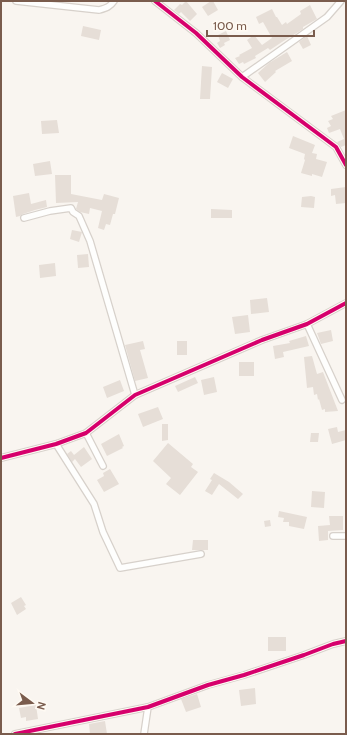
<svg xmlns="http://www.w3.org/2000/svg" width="347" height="735" font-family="Cabin,sans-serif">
	<rect width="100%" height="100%" fill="#f9f5f0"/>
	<g fill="#e6ded7">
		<polygon points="186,1 197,14 190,21 181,12 179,14 174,10 180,4 182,5"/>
		<polygon points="211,1 213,1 218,10 208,16 202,7"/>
		<polygon points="310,5 317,19 303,27 303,29 295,34 282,42 270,50 268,48 255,56 256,58 244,64 243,62 239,64 235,58 240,56 239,55 252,48 247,40 254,35 262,45 272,38 263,22 259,24 256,17 272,9 276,17 277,17 282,25 286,22 287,24 301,14 300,11"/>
		<polygon points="83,26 101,30 99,40 81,36"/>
		<polygon points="226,31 230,40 224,43 225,45 220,48 217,43 220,41 218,35"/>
		<polygon points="307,36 311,45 303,49 299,42"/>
		<polygon points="287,52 292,61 275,71 276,72 265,82 258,73 269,63"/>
		<polygon points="202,66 212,67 210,99 200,99"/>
		<polygon points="222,73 233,79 228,88 217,82"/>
		<polygon points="346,110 346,145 341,147 337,142 344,139 340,129 329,133 327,128 331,126 328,121 333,119 331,116"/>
		<polygon points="57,120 59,133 42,134 41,121"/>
		<polygon points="293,136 315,145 312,153 317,154 316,159 327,162 322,177 312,174 312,176 301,173 305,160 304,159 305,154 289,148"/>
		<polygon points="50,161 52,174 35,176 33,164"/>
		<polygon points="55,175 71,175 71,194 102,200 104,194 119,198 115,214 113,214 110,225 106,224 104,230 98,228 102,211 90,208 89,214 80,212 76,209 78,202 56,203"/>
		<polygon points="346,187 346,203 336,204 335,195 331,196 331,189"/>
		<polygon points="29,193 31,204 46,200 47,207 35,210 23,214 20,216 16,217 13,196"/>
		<polygon points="311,196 315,197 314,208 301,207 302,197"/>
		<polygon points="211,209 232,210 232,218 211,218"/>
		<polygon points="72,230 82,232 79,242 70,239"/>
		<polygon points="88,254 89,267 78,268 77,255"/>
		<polygon points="55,263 56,276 40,278 39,265"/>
		<polygon points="267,298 269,312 251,314 250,300"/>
		<polygon points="248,315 250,332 235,334 232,317"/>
		<polygon points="331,330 333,341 321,344 317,333"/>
		<polygon points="306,336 309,346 283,352 284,357 275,359 273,346 290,343 289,341"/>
		<polygon points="143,341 145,349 140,350 148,378 135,381 125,345"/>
		<rect x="177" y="341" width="10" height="14"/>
		<polygon points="312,356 317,374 323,372 338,411 325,412 325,409 322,410 319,399 318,400 317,394 314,395 313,387 307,388 304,357"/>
		<rect x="239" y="362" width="15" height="14"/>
		<polygon points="195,377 198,383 178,392 175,386"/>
		<polygon points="214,377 217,392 204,395 201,380"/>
		<polygon points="120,380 124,391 107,398 103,387"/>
		<polygon points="158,407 163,419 143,427 138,414"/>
		<polygon points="162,424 168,424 168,440 162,441"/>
		<polygon points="337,427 338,432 346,430 346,440 332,444 328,429"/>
		<polygon points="311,433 319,433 318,442 310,442"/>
		<polygon points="119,434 124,446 122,447 123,448 107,456 101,444"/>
		<polygon points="168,443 193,464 191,467 198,472 180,495 166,484 171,478 153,461"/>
		<polygon points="84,447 92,459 81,467 75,459 72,462 67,454 71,451 74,455"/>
		<polygon points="110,469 119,484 104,492 97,480 104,476 103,473"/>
		<polygon points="214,473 229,482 243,494 238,499 219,484 212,495 205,491 212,480 210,479"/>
		<polygon points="312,491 325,492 324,508 311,507"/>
		<polygon points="279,511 307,517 304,529 289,526 289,522 283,522 284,518 278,517"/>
		<polygon points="329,516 343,516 343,530 328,531 328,540 319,541 318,526 330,525"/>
		<polygon points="270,520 271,526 265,527 264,521"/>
		<polygon points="193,540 208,540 208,550 192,550"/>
		<polygon points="21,597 26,605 24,606 26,609 17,615 11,603"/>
		<rect x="268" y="637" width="18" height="14"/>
		<polygon points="255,688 256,704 241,706 239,690"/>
		<polygon points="197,694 201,707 186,712 181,699"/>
		<polygon points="36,705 38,719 26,721 26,717 21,718 19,708"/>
		<polygon points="105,721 107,734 90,734 89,724"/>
	</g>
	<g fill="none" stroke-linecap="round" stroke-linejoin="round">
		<defs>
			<g id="street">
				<path d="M16 1 99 10C106 8 110 7 114 1"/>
				<polyline points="155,1 196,33 242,77 336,147 346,165"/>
				<polyline points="242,77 327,17 341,1"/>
				<polyline points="24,218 50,211 71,208 73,212 79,216 90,241 135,395"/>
				<polyline points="307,324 342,400"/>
				<polyline points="86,433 103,466"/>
				<polyline points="56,444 94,504 103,532 120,568 201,554"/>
				<polyline points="1,458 56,444 86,433 135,395 262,340 307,324 346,303"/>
				<polyline points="333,536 346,536"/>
				<polyline points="15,734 148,707 208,685 244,675 304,655 333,644 346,641"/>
				<polyline points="144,734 148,707"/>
			</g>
		</defs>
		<use href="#street" stroke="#d7d1cb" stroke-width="8"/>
		<use href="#street" stroke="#fefefd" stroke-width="5.5"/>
		<defs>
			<g id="cycleway">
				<polyline points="155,1 196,33 242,77 336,147 346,165"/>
				<polyline points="1,458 56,444 86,433 135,395 262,340 307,324 346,303"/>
				<polyline points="15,734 148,707 208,685 244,675 304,655 333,644 346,641"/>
			</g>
		</defs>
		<use href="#cycleway" stroke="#fffaf3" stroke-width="6"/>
		<use href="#cycleway" stroke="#d6006c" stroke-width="4"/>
	</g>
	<rect width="347" height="735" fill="none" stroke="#7a5c4d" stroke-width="4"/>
	<g transform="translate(32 703) rotate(106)" stroke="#fffaf3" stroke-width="3" paint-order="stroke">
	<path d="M0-3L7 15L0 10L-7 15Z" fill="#7a5c4d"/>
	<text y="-6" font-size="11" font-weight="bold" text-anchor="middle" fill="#7a5c4d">N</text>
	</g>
	<path d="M207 30v6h107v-6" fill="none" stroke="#7a5c4d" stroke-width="2"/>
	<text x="213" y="30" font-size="12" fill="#7a5c4d" stroke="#fffaf3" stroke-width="3" paint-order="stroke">100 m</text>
</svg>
